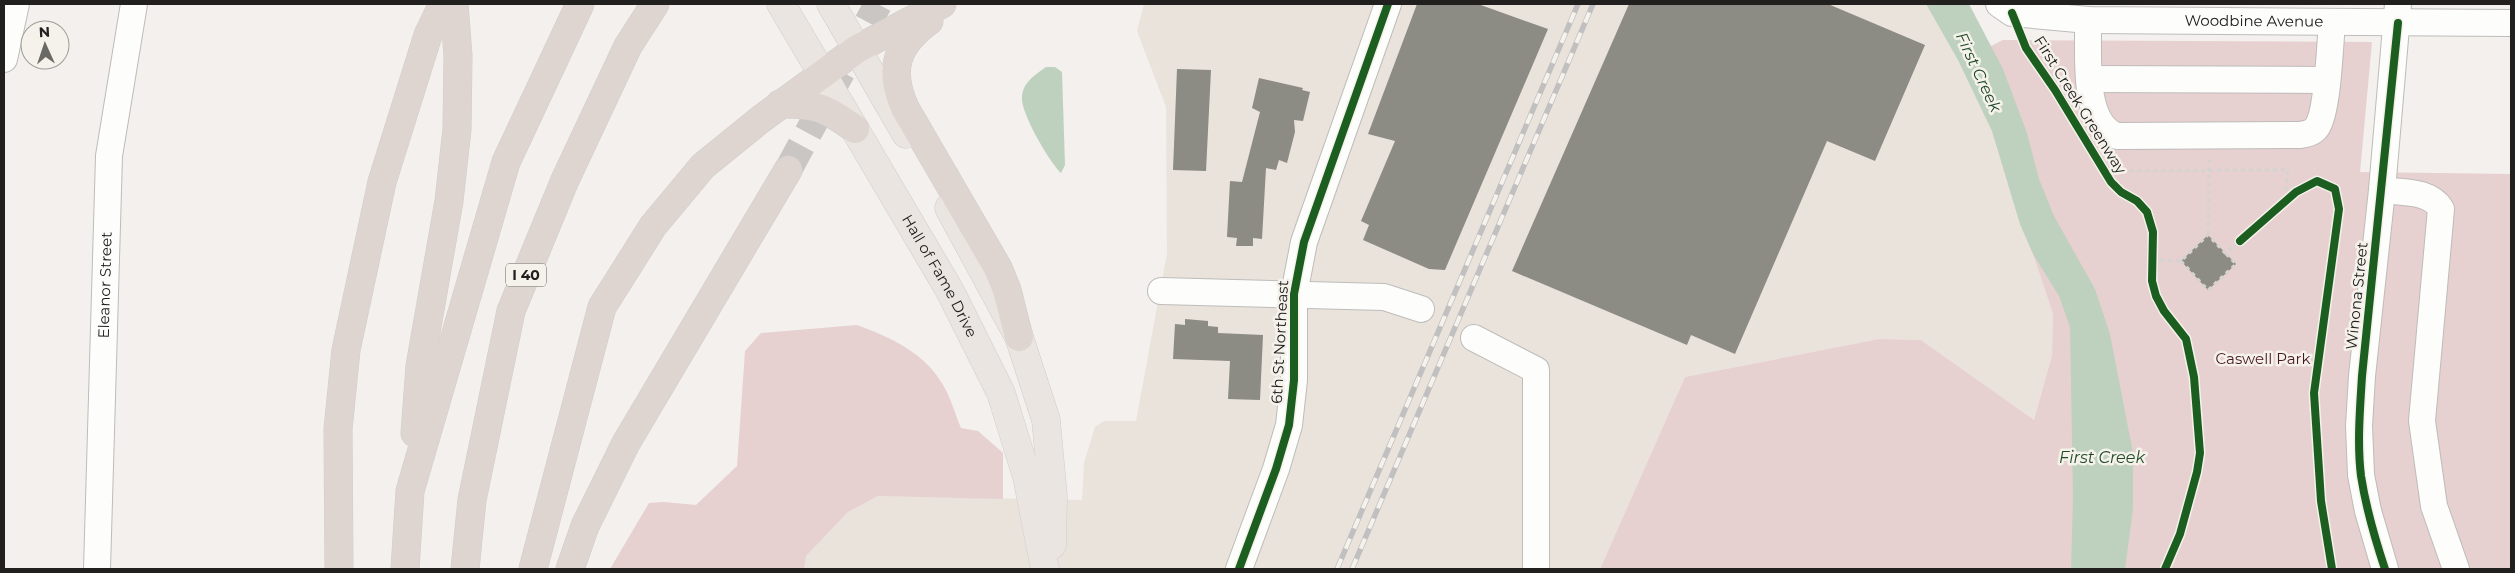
<svg xmlns="http://www.w3.org/2000/svg" width="2515" height="573" font-family="Montserrat,sans-serif">
	<rect width="100%" height="100%" fill="#f3f0ed"/>
	<polygon fill="#e9e3db" points="1144,4 1926,4 1959,62 1992,131 2020,224 2033,254 2053,314 2052,355 2034,420 1921,340 1879,339 1685,377 1600,569 804,569 806,556 848,512 878,496 1082,500 1084,463 1095,427 1104,421 1136,421 1167,253 1166,107 1137,31"/>
	<g fill="#e7d0d0">
		<polygon points="2003,40 2372,42 2360,172 2511,174 2511,569 1600,569 1685,377 1879,339 1921,340 2034,420 2052,355 2053,314 2033,254 2020,224 1992,131 1959,62"/>
		<path d="M857 325C890 337 925 353 943 385 951 398 955 414 961 428L978 431 1003 453V499L878 496 848 512 806 556 804 569H610L649 503 664 502 696 505 737 466 745 351 761 333Z"/>
	</g>
	<g fill="#bed1be">
		<polygon points="1926,4 1969,4 2003,69 2027,133 2039,179 2054,216 2095,289 2110,334 2133,453 2133,509 2125,569 2071,569 2073,498 2070,327 2059,296 2033,254 2020,224 1992,131 1959,62"/>
		<path d="M1046 67H1055L1062 72 1065 165 1061 173C1050 163 1020 112 1022 97 1023 82 1035 75 1046 67Z"/>
	</g>
	<g fill="#8c8b84">
		<polygon points="1417,4 1478,4 1548,29 1445,270 1429,269 1363,240 1369,225 1361,221 1395,141 1368,134"/>
		<polygon points="1629,4 1828,4 1925,45 1875,161 1827,141 1735,354 1691,335 1687,345 1512,271"/>
		<polygon points="1177,69 1211,70 1206,171 1173,170"/>
		<polygon points="1259,78 1303,88 1302,90 1310,92 1303,121 1294,120 1295,132 1287,163 1279,160 1276,170 1266,168 1262,239 1253,238 1253,246 1236,246 1237,238 1227,237 1230,181 1242,182 1260,112 1252,108"/>
		<polygon points="2208,235 2236,264 2208,290 2181,261"/>
		<polygon points="1185,319 1208,321 1208,326 1218,327 1218,333 1263,335 1260,400 1228,399 1230,361 1173,359 1175,324 1185,325"/>
	</g>
	<g fill="none" stroke-linecap="round" stroke-linejoin="round">
		<polyline stroke="#c9c6c4" stroke-width="28" stroke-dasharray="28 14" stroke-linecap="butt" points="788,170 878,4"/>
		<defs>
			<g id="minor">
				<path id="s1" d="M1999 4 2012 13 2088 20 2511 23"/>
				<path d="M2088 20C2089 51 2081 124 2117 136L2300 135C2306 134 2313 133 2317 127 2328 111 2330 44 2332 22"/>
				<polyline points="4,59 16,4"/>
				<polyline points="2090,79 2326,80"/>
				<path d="M2382 190C2402 193 2430 190 2441 209L2422 421 2434 506 2456 569"/>
				<polyline points="1161,291 1384,297 1421,309"/>
				<polyline points="1474,338 1536,370 1536,569"/>
				<path id="s2" d="M97 569 109 156 134 4"/>
				<polyline points="1239,569 1276,469 1289,425 1294,380 1294,294 1304,242 1388,4"/>
				<polyline points="2385,569 2368,511 2361,475 2359,426 2362,376 2382,190 2398,4"/>
			</g>
			<g id="major">
				<path id="s3" d="M781 4 950 291 1001 393 1027 477 1045 569"/>
				<polyline points="831,4 906,134"/>
				<polyline points="949,208 1019,337 1046,420 1053,496 1052,545"/>
			</g>
			<g id="highway">
				<path d="M929 21C896 45 888 70 905 108L998 268 1007 290 1019 337"/>
				<path d="M780 104C816 103 827 109 855 129"/>
				<polyline points="415,433 420,366 449,201 457,129 458,56 454,4"/>
				<polyline points="339,569 338,429 346,350 382,182 428,35 443,4"/>
				<polyline points="405,569 410,491 506,162 580,4"/>
				<polyline points="465,569 472,500 511,311 565,180 628,46 655,4"/>
				<polyline points="533,569 602,307 653,226 703,166 761,119 857,49 942,4"/>
				<polyline points="570,569 585,526 626,443 788,170"/>
			</g>
		</defs>
		<use href="#minor" stroke="#bebcba" stroke-width="28"/>
		<use href="#major" stroke="#cfcdcc" stroke-width="29"/>
		<use href="#highway" stroke="#cfcdcc" stroke-width="29"/>
		<g stroke="#d4d3d2" stroke-width="3" stroke-dasharray="4 4" stroke-linecap="butt">
			<polyline points="2105,171 2288,170 2285,201"/>
			<polyline points="2208,235 2209,158"/>
			<polyline points="2152,260 2181,261 2208,235 2225,253 2240,241"/>
			<polyline points="2181,261 2208,290 2236,264 2225,253"/>
		</g>
		<use href="#minor" stroke="#fdfdfc" stroke-width="26"/>
		<use href="#major" stroke="#ebe5e2" stroke-width="28"/>
		<use href="#highway" stroke="#dfd5d0" stroke-width="28"/>
		<defs>
			<g id="rail">
				<polyline points="1337,569 1578,4"/>
				<polyline points="1352,569 1593,4"/>
			</g>
		</defs>
		<use href="#rail" stroke="#c1c0c0" stroke-width="5.5"/>
		<use href="#rail" stroke="#f5f1eb" stroke-width="4" stroke-dasharray="11" stroke-linecap="butt"/>
		<defs>
			<g id="cycleway">
				<polyline points="2012,13 2026,48 2055,90 2111,182 2121,192 2137,201 2147,212 2153,232 2152,281 2156,296 2164,311 2186,339 2194,377 2200,453 2197,472 2180,534 2165,569"/>
				<polyline points="2240,241 2296,192 2317,181 2335,189 2339,209 2314,393 2321,501 2332,569"/>
				<polyline points="1239,569 1276,469 1289,425 1294,380 1294,294 1304,242 1388,4"/>
				<path d="M2385 569C2375 539 2366 508 2361 476 2357 443 2360 409 2362 376L2398 23"/>
			</g>
		</defs>
		<use href="#cycleway" stroke="#f5f1eb" stroke-width="11"/>
		<use href="#cycleway" stroke="#1b5e20" stroke-width="8"/>
	</g>
	<g text-anchor="middle" stroke-width="5" stroke-linejoin="round" paint-order="stroke">
		<rect fill="#f5f1eb" stroke="#615f5c" stroke-width="1" x="506" y="263.5" width="40" height="23" rx="4"/>
		<g font-size="14" font-weight="bold" fill="#21201e">
			<text x="526" y="280">I 40</text>
		</g>
		<g font-size="15" fill="#21201e" stroke="#f5f1eb">
			<text dy="5" stroke="none"><textPath href="#s1" startOffset="258">Woodbine Avenue</textPath></text>
			<text transform="translate(2080 105) rotate(58)" y="5">First Creek Greenway</text>
			<text dy="5" stroke="none"><textPath href="#s3" startOffset="315">Hall of Fame Drive</textPath></text>
			<text dy="5" stroke="none"><textPath href="#s2" startOffset="284">Eleanor Street</textPath></text>
			<text transform="translate(2357 296) rotate(-84)" y="5">Winona Street</text>
			<text transform="translate(1280 342) rotate(-87)" y="5">6th St Northeast</text>
		</g>
		<g font-size="15" fill="#491721" stroke="#f5f1eb">
			<text x="2263" y="364">Caswell Park</text>
		</g>
		<g font-size="16" font-style="italic" fill="#204b27" stroke="#f5f1eb">
			<text transform="translate(1979 72) rotate(65)" y="6">First Creek</text>
			<text x="2102" y="463">First Creek</text>
		</g>
	</g>
	<rect width="2515" height="573" fill="none" stroke="#21201e" stroke-width="10"/>
	<g transform="translate(45 45) rotate(357)"><circle r="24" fill="#f5f1eb" stroke="#a09d99"/>
	<path d="M0-4L9 19L0 12L-9 19Z" fill="#6a6966"/>
	<text y="-8" font-size="14" font-weight="bold" text-anchor="middle" fill="#21201e">N</text>
	</g>
</svg>
